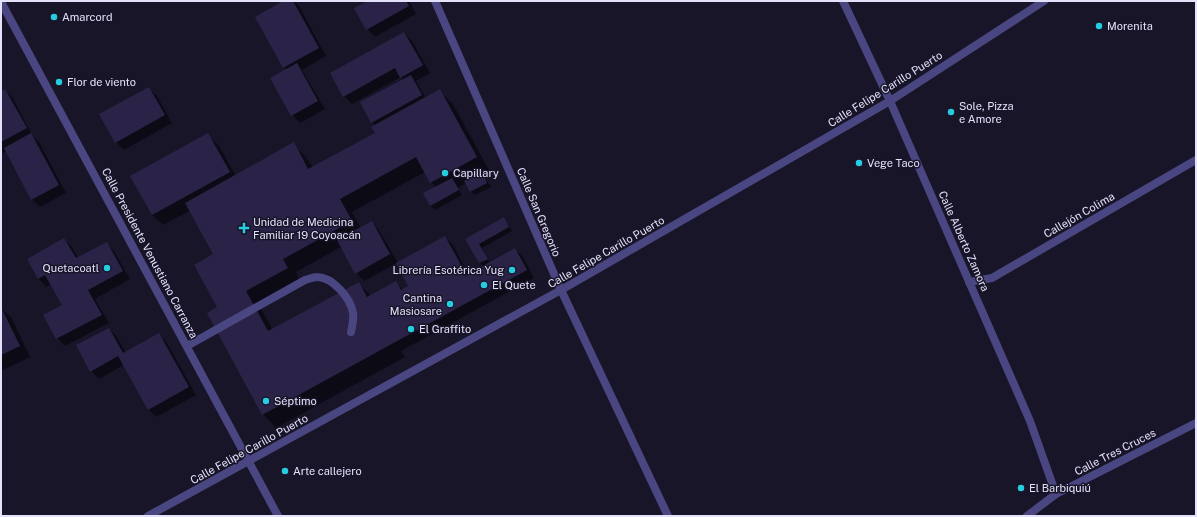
<svg xmlns="http://www.w3.org/2000/svg" width="1197" height="517" font-family="'Public Sans',sans-serif">
	<rect width="100%" height="100%" fill="#181529"/>
	<g fill="#0007" fill-rule="evenodd">
		<polygon points="285,1 294,1 299,6 326,56 302,70 325,109 300,123 292,115 287,70 284,67"/>
		<polygon points="370,1 409,1 416,14 375,37 367,29"/>
		<path d="M404 33 412 41 430 73 416 81 426 98 439 91 453 104 489 170 483 174 491 187 475 195 471 192 466 183 458 188 462 195 435 210 431 206 424 194 436 187 431 182 425 172 352 212 361 228 371 222 379 230 398 263 445 237 453 245 469 275 484 267 480 263 467 239 504 218 512 231 482 248 490 263 515 249 523 257 534 278 401 351 405 357 276 428 263 414 208 313 218 308 214 254 190 211 163 225 152 215 208 135 219 146 236 176 293 144 306 157 313 168 376 134V126L372 122 403 80 401 77 352 104 344 96ZM341 247 356 273 364 281 397 263 410 286 403 290 396 283 371 296 358 283 273 330 259 305 300 282 296 272Z"/>
		<polygon points="149,88 157,96 172,123 124,150 116,142"/>
		<polygon points="5,90 13,98 33,137 39,142 66,193 40,207 32,199 6,151 1,154 1,92"/>
		<polygon points="64,239 72,247 78,258 106,243 114,251 130,279 95,299 109,323 65,346 57,338 45,316 63,305 51,284 46,287 39,279 28,259"/>
		<polygon points="1,308 11,317 30,357 1,371"/>
		<polygon points="109,329 117,337 126,353 159,335 167,343 196,395 156,417 148,409 124,365 99,379 91,371"/>
	</g>
	<g fill="#2b2347">
		<polygon points="283,1 293,1 319,48 283,68 255,17"/>
		<polygon points="368,1 406,1 409,6 366,30 354,8"/>
		<polygon points="404,32 423,65 400,78 395,68 343,97 330,73"/>
		<polygon points="297,63 318,101 291,116 270,78"/>
		<polygon points="411,75 422,95 371,123 360,102"/>
		<polygon points="149,87 165,115 115,143 99,114"/>
		<polygon points="5,89 27,128 1,142 1,91"/>
		<polygon points="440,89 477,157 430,183 416,157 340,199 352,221 283,259 288,268 246,291 268,331 359,282 367,297 396,281 401,290 408,286 396,263 445,236 461,265 459,266 465,276 515,248 527,270 262,415 207,313 217,307 194,265 213,254 185,203 294,142 308,169 375,133 371,127"/>
		<polygon points="31,133 59,185 31,200 4,148"/>
		<polygon points="208,133 230,172 152,215 130,176"/>
		<polygon points="482,171 487,183 470,192 464,181"/>
		<polygon points="452,178 459,190 430,206 423,193"/>
		<polygon points="504,217 509,227 479,244 488,259 479,263 465,239"/>
		<polygon points="372,221 390,254 355,274 337,240"/>
		<polygon points="64,238 76,258 107,242 123,271 88,290 102,315 56,339 43,315 62,305 45,275 38,279 27,259"/>
		<polygon points="1,307 20,346 1,355"/>
		<polygon points="109,328 123,353 159,333 189,387 148,410 118,356 90,372 76,345"/>
	</g>
	<g fill="none" stroke-linecap="round" stroke-linejoin="round">
		<path stroke="#494681" stroke-width="8" d="M187 346 305 280C309 279 313 277 317 277 333 277 351 299 353 313 354 319 352 327 351 332"/>
		<g stroke="#494681" stroke-width="8">
			<polyline points="435,1 561,290 668,516"/>
			<polyline points="843,1 890,101 1030,421 1056,494"/>
			<polyline points="1,2 278,516"/>
			<polyline points="969,282 992,278 1196,160"/>
		</g>
		<g stroke="#494681" stroke-width="8">
			<polyline points="148,516 561,290 890,101 1044,1"/>
			<polyline points="1027,516 1056,494 1196,423"/>
		</g>
	</g>
	<g fill="#27cce0" stroke="#181529" stroke-width="1.5">
		<circle cx="54" cy="17" r="4"/>
		<circle cx="1099" cy="26" r="4"/>
		<circle cx="59" cy="82" r="4"/>
		<circle cx="951" cy="112" r="4"/>
		<circle cx="859" cy="163" r="4"/>
		<circle cx="445" cy="173" r="4"/>
		<path d="M242 222h4v4h4v4h-4v4h-4v-4h-4v-4h4z"/>
		<circle cx="107" cy="268" r="4"/>
		<circle cx="512" cy="270" r="4"/>
		<circle cx="484" cy="285" r="4"/>
		<circle cx="450" cy="304" r="4"/>
		<circle cx="411" cy="329" r="4"/>
		<circle cx="266" cy="401" r="4"/>
		<circle cx="285" cy="471" r="4"/>
		<circle cx="1021" cy="488" r="4"/>
	</g>
	<g text-anchor="middle" stroke-width="3" stroke-linejoin="round" paint-order="stroke">
		<g font-size="11" fill="#e4e1fb" stroke="#181529" text-anchor="start">
			<text x="62" y="21">Amarcord</text>
			<text x="1107" y="30">Morenita</text>
			<text x="67" y="86">Flor de viento</text>
			<text x="959" y="110">Sole, Pizza<tspan x="959" dy="13">e Amore</tspan></text>
			<text x="867" y="167">Vege Taco</text>
			<text x="453" y="177">Capillary</text>
			<text x="253" y="226">Unidad de Medicina<tspan x="253" dy="13">Familiar 19 Coyoacán</tspan></text>
			<text x="99" y="272" text-anchor="end">Quetacoatl</text>
			<text x="504" y="274" text-anchor="end">Librería Esotérica Yug</text>
			<text x="492" y="289">El Quete</text>
			<text x="442" y="302" text-anchor="end">Cantina<tspan x="442" dy="13">Masiosare</tspan></text>
			<text x="419" y="333">El Graffito</text>
			<text x="274" y="405">Séptimo</text>
			<text x="293" y="475">Arte callejero</text>
			<text x="1029" y="492">El Barbiquiú</text>
		</g>
		<g font-size="11" fill="#e4e1fb" stroke="#181529">
			<text transform="translate(885 89) rotate(-32)" y="4">Calle Felipe Carillo Puerto</text>
			<text transform="translate(539 212) rotate(67)" y="4">Calle San Gregorio</text>
			<text transform="translate(1079 215) rotate(-30)" y="4">Callejón Colima</text>
			<text transform="translate(964 241) rotate(66)" y="4">Calle Alberto Zamora</text>
			<text transform="translate(606 252) rotate(-30)" y="4">Calle Felipe Carillo Puerto</text>
			<text transform="translate(150 253) rotate(62)" y="4">Calle Presidente Venustiano Carranza</text>
			<text transform="translate(249 449) rotate(-29)" y="4">Calle Felipe Carillo Puerto</text>
			<text transform="translate(1115 452) rotate(-27)" y="4">Calle Tres Cruces</text>
		</g>
	</g>
	<rect width="1197" height="517" fill="none" stroke="#e4e1fb" stroke-width="4"/>
</svg>
